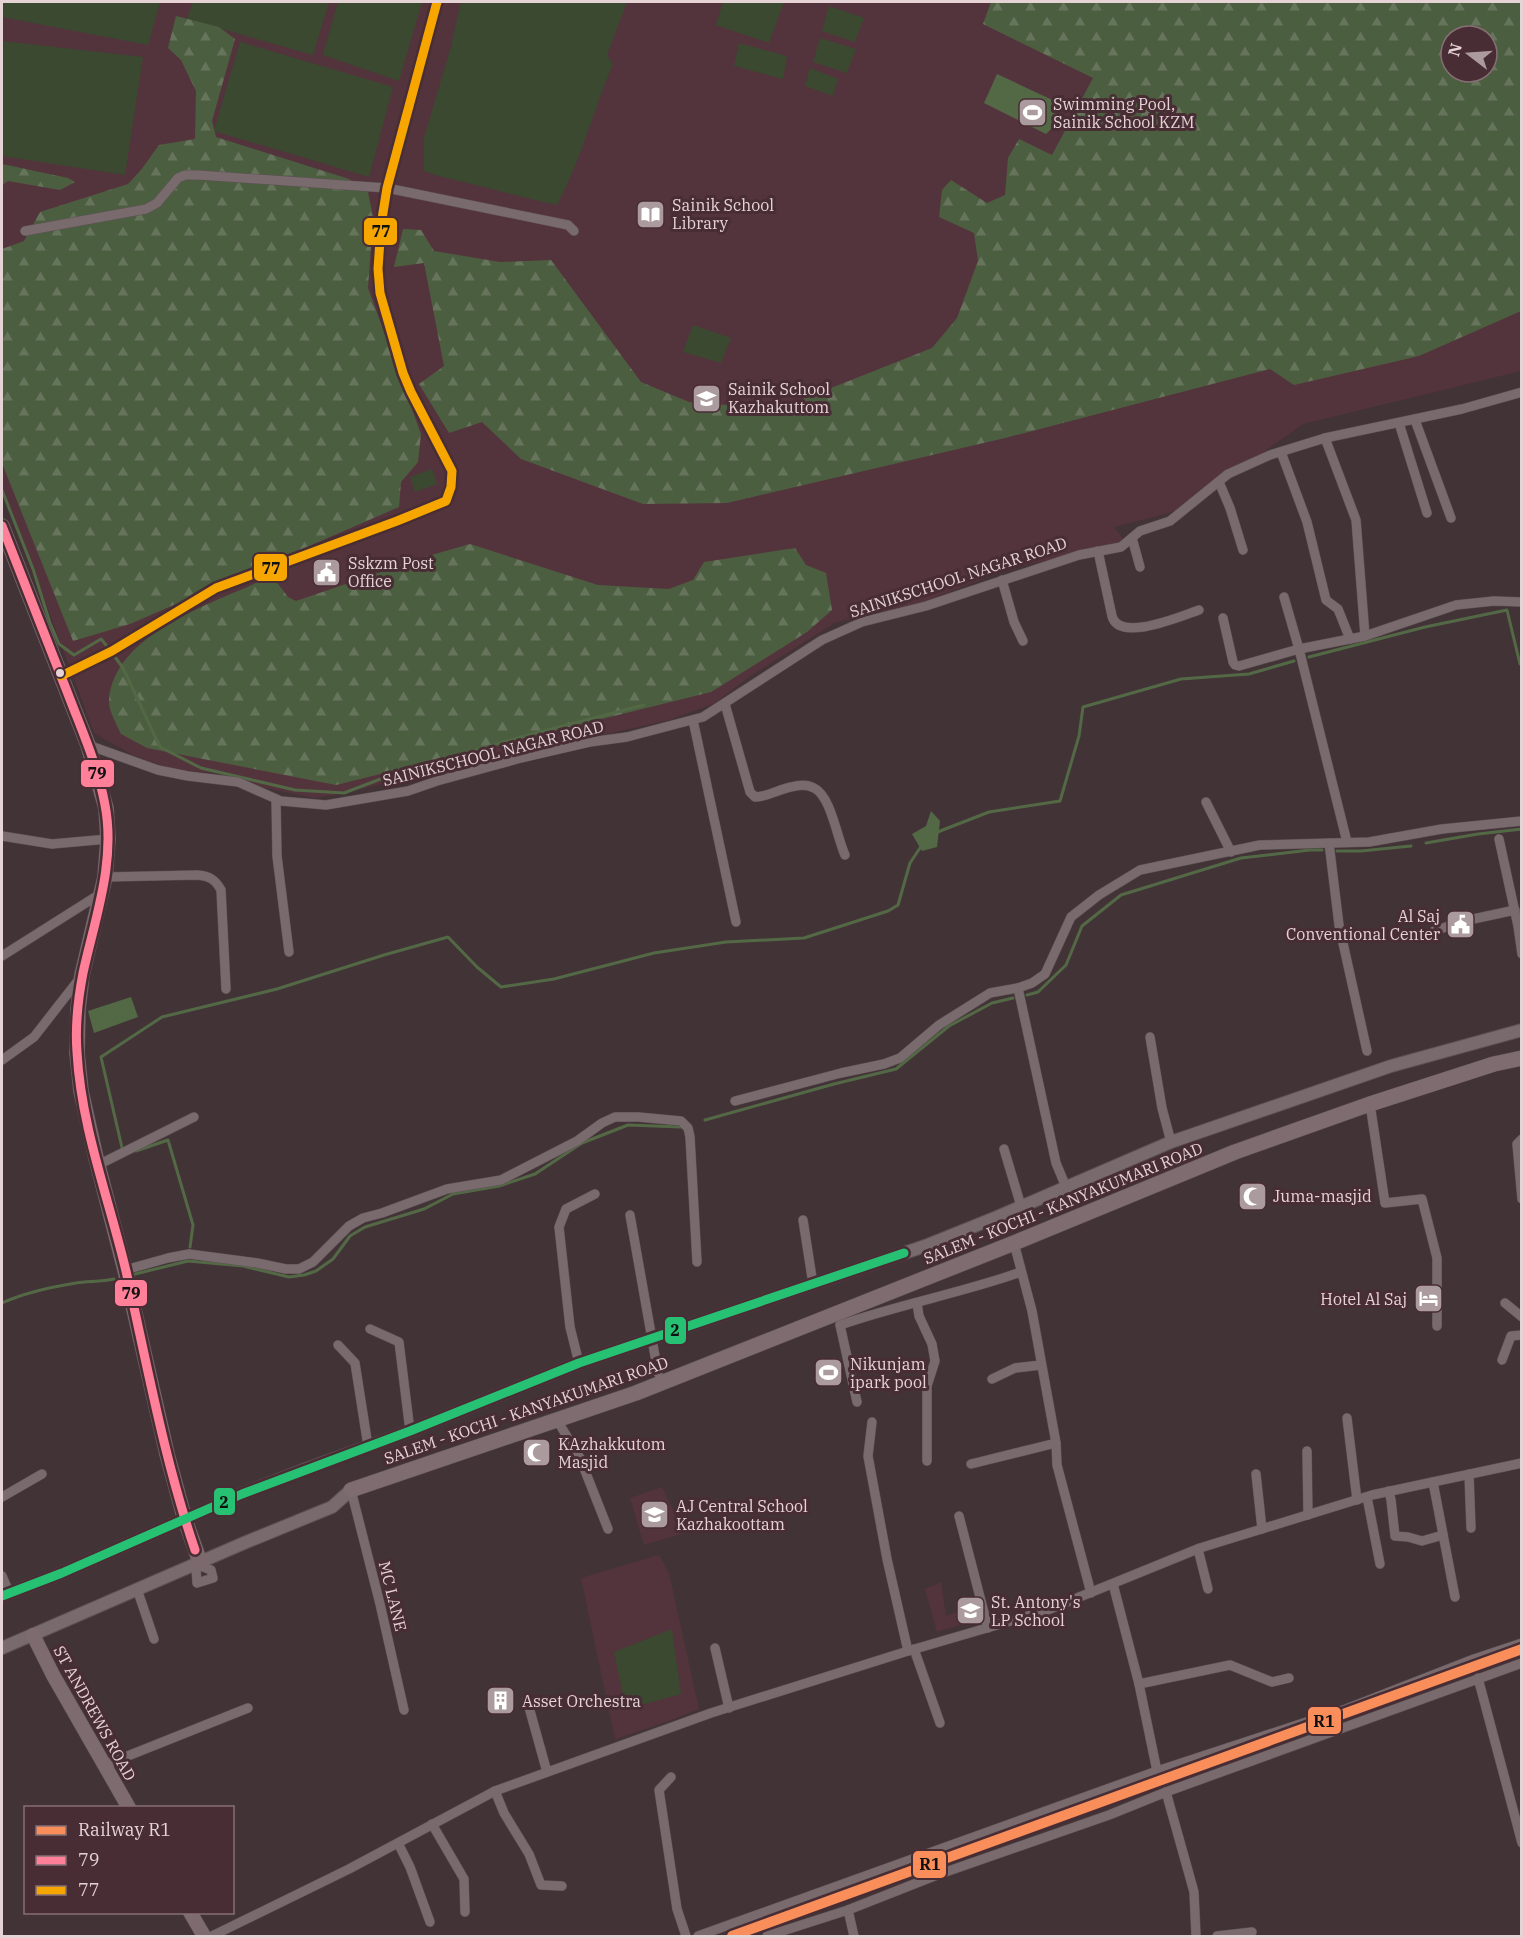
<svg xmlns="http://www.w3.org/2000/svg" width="1523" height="1938" font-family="'IBM Plex Serif',serif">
	<defs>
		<pattern id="forest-firs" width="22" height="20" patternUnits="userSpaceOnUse" patternTransform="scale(1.5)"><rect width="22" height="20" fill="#4c5e40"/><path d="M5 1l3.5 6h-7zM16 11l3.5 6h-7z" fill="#66745b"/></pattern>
	</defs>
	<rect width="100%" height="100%" fill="#423337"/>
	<g fill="#54343c" fill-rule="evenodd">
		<path d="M2 2H1521V371L1303 424 1184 509 1114 527 1126 543 1008 569 923 602 836 622 752 675 713 704 669 720 338 794 314 798 261 787 242 776 172 769 133 755 94 733 2 485ZM1451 36H1487V72H1451Z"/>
		<polygon points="662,1487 684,1533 644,1545 630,1498"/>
		<polygon points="659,1555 669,1573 699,1709 669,1721 615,1739 581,1578"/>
		<polygon points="941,1582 946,1616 976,1605 982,1618 937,1632 925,1589"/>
	</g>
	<g fill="#3a4930">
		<polygon points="2,2 160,2 148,45 2,17"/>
		<polygon points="193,2 329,2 313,55 187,19"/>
		<polygon points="338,2 422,2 399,81 323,55"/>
		<path d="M461 2H627L607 55 613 64C593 111 581 160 557 205 533 200 511 194 488 188 466 182 445 179 424 171V138L450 50Z"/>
		<polygon points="723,2 784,2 769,43 716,25"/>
		<polygon points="829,6 864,18 855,42 822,31"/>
		<polygon points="820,38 856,49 847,73 813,62"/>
		<polygon points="2,41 143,57 125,175 2,156"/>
		<polygon points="240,42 393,87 369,177 214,131"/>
		<polygon points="739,43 787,56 783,79 734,66"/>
		<polygon points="810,68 838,79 833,96 805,86"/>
		<polygon points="693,325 731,338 721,363 683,352"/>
		<polygon points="432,469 437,484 415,492 410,477"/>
		<polygon points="672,1629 681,1694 626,1709 614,1652"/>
	</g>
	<g fill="url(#forest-firs)" fill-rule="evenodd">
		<path d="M991 2H1521V311L1419 356 1294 385 1270 369 1005 438 727 503 643 504 521 459 482 422 449 433 419 384 444 366 424 263 394 267 403 229 421 230 434 251 500 262 551 260 641 382 689 402 778 409 932 348 957 318 978 261 974 233 939 217 942 190 951 180 987 203 1005 195 1008 158 1019 139 1052 155 1093 78 983 24ZM1451 36H1487V72H1451Z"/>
		<polygon points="176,16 219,27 235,39 212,121 216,137 349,179 368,192 373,217 368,288 421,434 418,462 401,482 399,507 130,624 73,641 2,463 2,249 24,241 40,212 128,184 141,170 159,145 195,139 196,91 181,60 168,48"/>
		<polygon points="2,164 68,178 75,182 60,190 8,181 2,185"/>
		<path d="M470 544 598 585 669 589 693 580 704 562 795 548 806 565 826 573 832 610 807 632 711 692 336 785 147 748 121 734C117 725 108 710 109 700 114 635 208 605 258 582L275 580 288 597 296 601 428 556Z"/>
	</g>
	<g fill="#536946">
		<polygon points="997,74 1061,104 1057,123 1046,134 984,103"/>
		<polygon points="931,811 940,821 937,847 922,851 912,834 926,826"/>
		<polygon points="131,997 138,1017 94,1033 88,1011"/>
	</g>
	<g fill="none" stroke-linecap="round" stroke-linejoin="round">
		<g stroke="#536946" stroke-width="3">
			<polyline points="2,490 33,569 50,623 59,644 74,655 101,639 106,645"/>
			<polyline points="115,657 123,668 160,747 201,768 295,790 344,793 391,775 521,737 644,705"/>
			<polyline points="1309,657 1425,627 1507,610 1520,664 1522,663"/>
			<polyline points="935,833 989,812 1060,801 1079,736 1083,707 1181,679 1249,674 1294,661"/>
			<polyline points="1426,843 1478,834 1522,829"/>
			<polyline points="1337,851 1361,851 1411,846"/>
			<polyline points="1027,995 1038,992 1066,965 1082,926 1121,895 1241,858 1310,850 1322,850"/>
			<polyline points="705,1120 834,1084 896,1069 949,1026 992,1003 1013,998"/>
			<polyline points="136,1151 168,1140 193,1225 190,1247"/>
			<polyline points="123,1152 101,1057 162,1017 277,989 384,955 448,937 477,967 501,987 554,979 654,953 726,942 804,938 888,911 898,905 910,863 922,845"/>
			<polyline points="131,1275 188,1261 243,1266 289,1277 304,1275 316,1271 333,1259 350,1236 365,1227 424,1209 453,1194 499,1186 535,1174 582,1143 628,1125 681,1127"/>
			<path d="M2 1303C24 1293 51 1287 76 1283 88 1281 101 1282 114 1279"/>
		</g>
		<defs>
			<g id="minor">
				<polyline points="25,231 146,209 157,203 178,178 185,175 198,175 387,188 568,225 574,231"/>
				<polyline points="1415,420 1451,518"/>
				<polyline points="1399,423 1427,513"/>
				<polyline points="1325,438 1356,520 1365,636"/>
				<polyline points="1281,452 1307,522 1326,600 1338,609 1350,639"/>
				<polyline points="1219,482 1230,508 1243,550"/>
				<polyline points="1132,538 1140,567"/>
				<path d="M1098 551 1112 616C1119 643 1181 616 1199 610"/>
				<polyline points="1002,580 1014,622 1023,641"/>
				<polyline points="1284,597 1299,649 1347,842"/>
				<polyline points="1223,618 1233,662 1235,665 1239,666 1299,649 1365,636 1456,605 1494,601 1522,602"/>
				<polyline points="61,676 112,651 216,588 397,521 446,501 451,487 452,471 411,392 403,373 380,293 378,269 381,225 387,188 437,2"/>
				<path d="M725 704 750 792 755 797C768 797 779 789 791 787 798 785 807 784 814 788 831 796 837 838 845 855"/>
				<polyline points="693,720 736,922"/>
				<polyline points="88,745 158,770 188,776 238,782 281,801 326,805 408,791 437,781 521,758 590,742 627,737 703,717 822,640 862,622 926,606 1079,555 1121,547 1140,531 1170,521 1228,474 1270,455 1325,438 1462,409 1522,392"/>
				<polyline points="276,800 277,856 289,952"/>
				<polyline points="1206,802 1231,852"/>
				<polyline points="2,836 52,844 108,839"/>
				<polyline points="1499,839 1518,926 1522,954"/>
				<polyline points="1329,843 1339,925 1367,1051"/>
				<path d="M105 877 197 875C209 876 215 879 221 890L226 989"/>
				<polyline points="1434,931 1464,921 1515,910"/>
				<polyline points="2,956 100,894"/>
				<polyline points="1018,988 1056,1163 1066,1187"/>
				<polyline points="1150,1037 1162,1108 1171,1142"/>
				<polyline points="2,1060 34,1037 80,978"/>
				<polyline points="735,1101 841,1073 884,1064 900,1058 939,1025 990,993 1018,988 1032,983 1045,974 1071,917 1099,895 1140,870 1260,845 1369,842 1442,829 1522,821"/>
				<polyline points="1370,1104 1385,1203 1422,1199 1437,1258 1437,1326"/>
				<polyline points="1522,1139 1517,1144 1522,1199"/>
				<polyline points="1004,1149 1021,1206"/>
				<polyline points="98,1165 194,1117"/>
				<polyline points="630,1215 658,1373"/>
				<polyline points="803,1220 813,1284"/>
				<polyline points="1014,1243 1032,1311 1056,1443 1057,1465 1091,1593"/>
				<polyline points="125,1270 168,1258 189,1254 257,1263 286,1269 299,1269 313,1262 349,1226 363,1218 382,1213 447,1189 501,1180 577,1141 602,1123 615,1117 638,1117 681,1121 688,1128 690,1137 697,1262"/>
				<polyline points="917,1303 919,1316 932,1344 935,1361 927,1386 927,1461"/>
				<polyline points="1505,1303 1522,1317"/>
				<polyline points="370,1329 399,1342 410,1431"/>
				<polyline points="338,1345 355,1363 368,1446"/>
				<polyline points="1502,1360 1511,1336 1522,1335"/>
				<polyline points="579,1363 570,1327 559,1227 566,1209 595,1194"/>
				<polyline points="992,1379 1015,1368 1041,1365"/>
				<path d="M857 1402 840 1325C900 1304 962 1293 1021 1272"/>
				<polyline points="1347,1418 1357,1500"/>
				<polyline points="557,1420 580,1458 608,1529"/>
				<polyline points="872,1422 868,1456 887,1559 908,1651"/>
				<polyline points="1307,1451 1308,1515"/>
				<polyline points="971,1464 1056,1443"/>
				<polyline points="1256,1474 1262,1529"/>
				<polyline points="1469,1474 1471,1528"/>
				<polyline points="1433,1482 1455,1597"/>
				<polyline points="351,1490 380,1604 404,1710"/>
				<polyline points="1389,1491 1391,1500 1395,1536 1408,1537 1422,1541 1443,1535"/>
				<polyline points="2,1497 42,1474"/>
				<polyline points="1367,1497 1380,1564"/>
				<polyline points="959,1516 988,1628"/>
				<polyline points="1198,1549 1208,1589"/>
				<polyline points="200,1562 201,1566 196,1568 197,1583 213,1578 211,1570 201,1566"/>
				<polyline points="2,1576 9,1592"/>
				<polyline points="137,1589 154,1639"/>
				<polyline points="715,1648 729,1708"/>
				<polyline points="914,1649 940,1723"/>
				<polyline points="1478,1678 1522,1843"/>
				<polyline points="1139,1684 1230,1665 1272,1682 1289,1678"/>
				<polyline points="527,1700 547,1772"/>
				<polyline points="105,1765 248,1708"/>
				<polyline points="1157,1771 1346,1709 1474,1659 1522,1643"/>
				<polyline points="671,1777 659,1790 677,1909 686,1936"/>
				<polyline points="495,1791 504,1813 529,1854 541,1885 562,1886"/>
				<polyline points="1166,1792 1194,1892 1196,1936"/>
				<polyline points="432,1824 464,1879 465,1912"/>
				<polyline points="398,1843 410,1867 430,1922"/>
				<polyline points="848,1910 854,1936"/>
				<polyline points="212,1936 349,1869 495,1791 711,1713 908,1651 1045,1611 1200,1548 1372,1495 1522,1463"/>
				<polyline points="698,1936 1157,1771 1139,1684 1113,1584"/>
				<polyline points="767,1936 848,1910 937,1875 1109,1815 1166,1792 1522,1663"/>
				<polyline points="1217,1936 1252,1932"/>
			</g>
			<g id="tertiary">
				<polyline points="2,1596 62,1573 242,1494 306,1469 410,1431 579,1363 925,1246 997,1217 1171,1142 1391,1066 1522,1030"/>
				<polyline points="2,1648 244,1543 332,1507 351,1490"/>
			</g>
			<g id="secondary">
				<polyline points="33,1635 53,1675 129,1808"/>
				<polyline points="190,1912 204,1936"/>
			</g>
			<polyline id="primary" points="2,526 88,745 106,808 108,839 105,877 82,975 78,1009 77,1053 81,1091 96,1158 125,1270 167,1454 185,1520 200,1562"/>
			<polyline id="trunk" points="351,1490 636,1393 1014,1243 1235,1152 1370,1104 1494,1064 1522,1058"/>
		</defs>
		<use href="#minor" stroke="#5e5154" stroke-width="10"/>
		<use href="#tertiary" stroke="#5e5154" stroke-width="14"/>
		<use href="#secondary" stroke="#5e5154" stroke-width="15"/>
		<use href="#primary" stroke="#5e5154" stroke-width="16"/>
		<use href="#trunk" stroke="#5e5154" stroke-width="16"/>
		<use href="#minor" stroke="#786a6d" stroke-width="9"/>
		<use href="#tertiary" stroke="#786a6d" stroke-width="12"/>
		<use href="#secondary" stroke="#7d6b6f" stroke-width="14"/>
		<use href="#primary" stroke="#7c696e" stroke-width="15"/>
		<use href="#trunk" stroke="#7f6c70" stroke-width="15"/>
		<defs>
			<path id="bus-1" d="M2 526C24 582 46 638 68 694 82 731 98 766 105 805 116 862 95 918 83 973 78 999 75 1026 77 1052 81 1127 109 1199 126 1271 147 1364 164 1459 195 1550"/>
			<polyline id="bus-2" points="61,676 112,651 216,588 397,521 446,501 451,487 452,471 411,392 403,373 380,293 378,269 381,225 387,188 437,2"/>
			<polyline id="bus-3" points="2,1596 62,1573 242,1494 410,1431 579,1363 904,1253"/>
		</defs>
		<use href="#bus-1" stroke="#482d34" stroke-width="14"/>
		<use href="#bus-2" stroke="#482d34" stroke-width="14"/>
		<use href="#bus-3" stroke="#482d34" stroke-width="14"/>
		<use href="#bus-1" stroke="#ff8098" stroke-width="9"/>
		<use href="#bus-2" stroke="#f7a600" stroke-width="9"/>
		<use href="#bus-3" stroke="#26c172" stroke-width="9"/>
		<defs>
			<polyline id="rail-1" points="732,1936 1522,1649"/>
		</defs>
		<use href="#rail-1" stroke="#482d34" stroke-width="15"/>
		<use href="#rail-1" stroke="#fa8e5a" stroke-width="10"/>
	</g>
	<defs>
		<symbol id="stadium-square" viewBox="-11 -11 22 22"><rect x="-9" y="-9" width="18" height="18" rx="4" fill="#ac9b9e" stroke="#482d34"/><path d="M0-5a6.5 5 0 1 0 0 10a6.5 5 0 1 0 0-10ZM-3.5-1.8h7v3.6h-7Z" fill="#fff"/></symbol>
		<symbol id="library-square" viewBox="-11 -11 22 22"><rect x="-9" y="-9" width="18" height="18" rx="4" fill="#ac9b9e" stroke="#482d34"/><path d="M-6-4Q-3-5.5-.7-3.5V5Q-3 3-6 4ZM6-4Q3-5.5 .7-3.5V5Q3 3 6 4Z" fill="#fff"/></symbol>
		<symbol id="school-square" viewBox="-11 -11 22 22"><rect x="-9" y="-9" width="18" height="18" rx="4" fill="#ac9b9e" stroke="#482d34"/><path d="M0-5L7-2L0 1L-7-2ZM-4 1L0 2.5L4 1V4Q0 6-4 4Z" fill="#fff"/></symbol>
		<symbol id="civic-square" viewBox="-11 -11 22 22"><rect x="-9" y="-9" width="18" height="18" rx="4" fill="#ac9b9e" stroke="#482d34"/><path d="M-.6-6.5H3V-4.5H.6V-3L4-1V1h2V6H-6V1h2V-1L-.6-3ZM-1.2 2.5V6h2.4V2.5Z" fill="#fff"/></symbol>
		<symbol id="mosque-square" viewBox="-11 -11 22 22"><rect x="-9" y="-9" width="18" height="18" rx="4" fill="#ac9b9e" stroke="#482d34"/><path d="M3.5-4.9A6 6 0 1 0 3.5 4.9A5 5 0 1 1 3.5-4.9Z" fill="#fff"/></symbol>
		<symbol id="hotel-square" viewBox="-11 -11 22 22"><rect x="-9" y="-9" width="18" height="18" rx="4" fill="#ac9b9e" stroke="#482d34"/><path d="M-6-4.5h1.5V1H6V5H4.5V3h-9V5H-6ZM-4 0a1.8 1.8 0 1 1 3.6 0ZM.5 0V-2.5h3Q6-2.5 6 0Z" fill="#fff"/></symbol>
		<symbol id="building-square" viewBox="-11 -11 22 22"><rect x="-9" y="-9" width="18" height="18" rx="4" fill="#ac9b9e" stroke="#482d34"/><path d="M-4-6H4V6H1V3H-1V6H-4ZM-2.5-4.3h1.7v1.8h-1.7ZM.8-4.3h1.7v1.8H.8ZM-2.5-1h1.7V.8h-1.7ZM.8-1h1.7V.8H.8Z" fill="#fff"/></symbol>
	</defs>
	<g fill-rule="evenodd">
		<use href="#stadium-square" x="1016" y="96" width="33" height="33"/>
		<use href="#library-square" x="634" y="198" width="33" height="33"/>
		<use href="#school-square" x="690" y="382" width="33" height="33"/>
		<use href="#civic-square" x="310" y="556" width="33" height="33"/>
		<use href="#civic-square" x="1444" y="908" width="33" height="33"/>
		<use href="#mosque-square" x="1236" y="1180" width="33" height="33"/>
		<use href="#hotel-square" x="1412" y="1282" width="33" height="33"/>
		<use href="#stadium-square" x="812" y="1356" width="33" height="33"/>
		<use href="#mosque-square" x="520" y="1436" width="33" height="33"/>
		<use href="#school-square" x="638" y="1498" width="33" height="33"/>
		<use href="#school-square" x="954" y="1594" width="33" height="33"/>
		<use href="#building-square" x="484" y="1684" width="33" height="33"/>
	</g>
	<circle fill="#e5d3d6" stroke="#482d34" stroke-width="2" cx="60" cy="673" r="5"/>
	<g text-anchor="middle" stroke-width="6" stroke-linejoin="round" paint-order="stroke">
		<g font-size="16" fill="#e5d3d6" stroke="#482d34" text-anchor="start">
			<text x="1053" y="110">Swimming Pool,<tspan x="1053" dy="18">Sainik School KZM</tspan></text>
			<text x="672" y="211">Sainik School<tspan x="672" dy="18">Library</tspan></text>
			<text x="728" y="395">Sainik School<tspan x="728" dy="18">Kazhakuttom</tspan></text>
			<text x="348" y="569">Sskzm Post<tspan x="348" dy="18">Office</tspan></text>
			<text x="1440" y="922" text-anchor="end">Al Saj<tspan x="1440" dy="18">Conventional Center</tspan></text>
			<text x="1273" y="1202">Juma-masjid</text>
			<text x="1407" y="1305" text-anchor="end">Hotel Al Saj</text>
			<text x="850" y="1370">Nikunjam<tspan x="850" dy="18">ipark pool</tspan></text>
			<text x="558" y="1450">KAzhakkutom<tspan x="558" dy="18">Masjid</tspan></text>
			<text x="676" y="1512">AJ Central School<tspan x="676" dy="18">Kazhakoottam</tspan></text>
			<text x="991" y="1608">St. Antony's<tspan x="991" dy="18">LP School</tspan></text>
			<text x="522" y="1707">Asset Orchestra</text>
		</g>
		<g font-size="16" fill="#e5d3d6" stroke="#482d34">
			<text transform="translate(958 577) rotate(-18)" y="6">SAINIKSCHOOL NAGAR ROAD</text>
			<text transform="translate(493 753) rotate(-14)" y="6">SAINIKSCHOOL NAGAR ROAD</text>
			<text transform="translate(1063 1203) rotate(-22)" y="6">SALEM - KOCHI - KANYAKUMARI ROAD</text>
			<text transform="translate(526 1410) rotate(-19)" y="6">SALEM - KOCHI - KANYAKUMARI ROAD</text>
			<text transform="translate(393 1596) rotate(76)" y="6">MC LANE</text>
			<text transform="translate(95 1713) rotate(61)" y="6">ST ANDREWS ROAD</text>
		</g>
	</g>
	<g stroke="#482d34" stroke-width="2">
		<rect x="363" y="217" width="35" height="29" rx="6" fill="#f7a600"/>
		<rect x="253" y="553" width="35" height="29" rx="6" fill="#f7a600"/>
		<rect x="80" y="759" width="35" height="29" rx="6" fill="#ff8098"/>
		<rect x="114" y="1279" width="34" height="28" rx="6" fill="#ff8098"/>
		<rect x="664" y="1316" width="23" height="29" rx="6" fill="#26c172"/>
		<rect x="213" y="1487" width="23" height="29" rx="6" fill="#26c172"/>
		<rect x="1307" y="1706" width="35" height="29" rx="6" fill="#fa8e5a"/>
		<rect x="912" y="1850" width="35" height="29" rx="6" fill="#fa8e5a"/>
	</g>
	<g font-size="16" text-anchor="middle" font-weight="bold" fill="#111">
		<text x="381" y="237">77</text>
		<text x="271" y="574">77</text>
		<text x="97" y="779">79</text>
		<text x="131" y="1299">79</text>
		<text x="675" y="1336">2</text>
		<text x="224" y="1508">2</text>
		<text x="1324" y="1727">R1</text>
		<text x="930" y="1870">R1</text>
	</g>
	<rect width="1523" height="1938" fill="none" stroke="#e5d3d6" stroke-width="6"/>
	<rect x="24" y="1806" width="210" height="108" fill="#482d34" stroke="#876f75" stroke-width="1.5"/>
	<rect x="36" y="1826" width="30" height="9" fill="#fa8e5a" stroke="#876f75" stroke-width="1.5"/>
	<text x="78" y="1836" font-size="18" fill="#e5d3d6">Railway R1</text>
	<rect x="36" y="1856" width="30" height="9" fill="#ff8098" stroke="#876f75" stroke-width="1.5"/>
	<text x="78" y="1866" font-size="18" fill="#e5d3d6">79</text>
	<rect x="36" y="1886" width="30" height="9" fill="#f7a600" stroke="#876f75" stroke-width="1.5"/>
	<text x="78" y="1896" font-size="18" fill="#e5d3d6">77</text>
	<g transform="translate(1469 54) rotate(287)"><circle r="28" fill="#482d34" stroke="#876f75" stroke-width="1.5"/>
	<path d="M0-4.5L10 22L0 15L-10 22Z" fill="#ac9b9e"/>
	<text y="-9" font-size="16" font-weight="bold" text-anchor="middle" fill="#e5d3d6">N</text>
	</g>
</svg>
